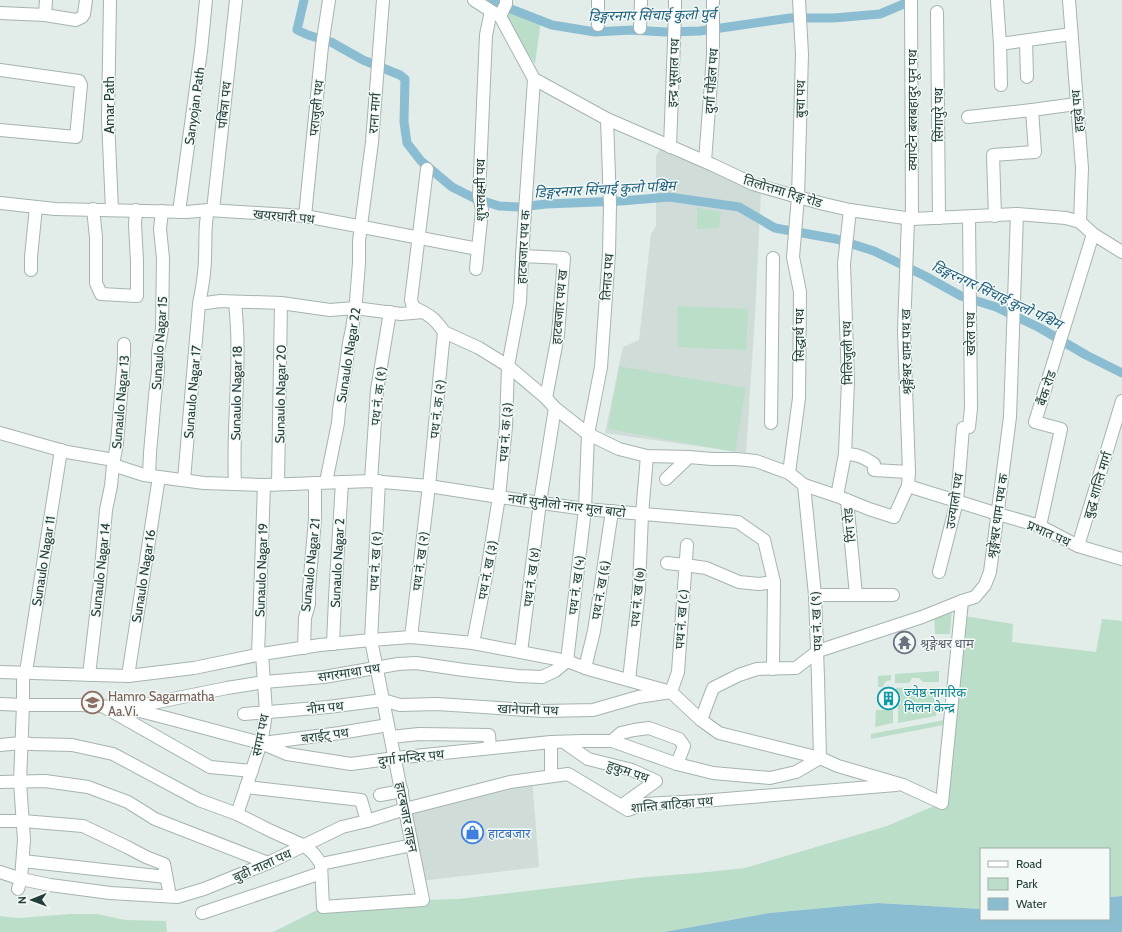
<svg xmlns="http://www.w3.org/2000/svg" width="1122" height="932" font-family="Cabin,'Noto Sans Devanagari',sans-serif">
	<rect width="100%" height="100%" fill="#e2ece9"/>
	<g fill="#d0dcd8">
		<polygon points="660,149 692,161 761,191 755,315 746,453 605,433 623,347 639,340 651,234 656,226 656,156"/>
		<polygon points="532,778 539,867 420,881 405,809"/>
	</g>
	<g fill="#bbdec9">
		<polygon points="511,9 541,20 535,64 504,19"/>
		<polygon points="697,208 721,212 719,228 697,229"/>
		<polygon points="678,306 748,309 746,350 677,347"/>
		<polygon points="619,366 746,388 735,452 608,429"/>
		<polygon points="952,606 950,634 935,634 934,613"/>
		<polygon points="965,616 1013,624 1012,642 1096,652 1102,619 1122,621 1122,896 1109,897 1109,849 981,849 981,909 878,903 769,913 664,932 273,932 323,907 423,900 458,899 646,877 698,873 745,868 887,826 941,803 949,724 871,739 871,734 950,719"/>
		<polygon points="939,671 939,682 923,682 919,678 912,678 909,683 895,683 895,674"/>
		<path d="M891 675V680C886 681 884 682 883 687H878V676Z"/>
		<polygon points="910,687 912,692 919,692 923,688 938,687 936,716 898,723 898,705 901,704 900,694 896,694 896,688"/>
		<polygon points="876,710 893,710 893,723 875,727"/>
		<polygon points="71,914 97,914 125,920 166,921 167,932 0,932 0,916 18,918"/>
	</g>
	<polygon fill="#8abdd2" points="1122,896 1122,932 664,932 769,913 878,903 981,909 981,919 1109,919 1109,897"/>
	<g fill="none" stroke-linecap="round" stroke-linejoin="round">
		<g stroke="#8abdd2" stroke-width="9">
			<polyline points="304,0 297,30 308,35 331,42 363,60 400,75 405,79 404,122 407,143 421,161 452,187 474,198 499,206 520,207 546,204 621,201 669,197 739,207 775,228 836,239 874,251 925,276 961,296 996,307 1040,328 1086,355 1122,373"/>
			<polyline points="490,0 511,9 552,25 595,32 632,30 665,32 700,31 790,18 834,18 880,14 913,0"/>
		</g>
		<defs>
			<g id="minor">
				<polyline points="110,0 108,119 112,210"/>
				<polyline points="474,0 491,11 500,16 534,79 607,119 713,165 753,184 798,197 824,204 850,210 912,219 1017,214 1066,218 1080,222 1093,234 1122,252"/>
				<polyline points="911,0 912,219"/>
				<polyline points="1069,0 1082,168 1080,222"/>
				<polyline points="997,1 1000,44 1071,34"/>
				<polyline points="937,12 939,218"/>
				<polyline points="0,13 45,15 76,20 82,17 84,14 86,0"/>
				<polyline points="45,15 46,0"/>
				<polyline points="500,16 506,4 506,0"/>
				<polyline points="598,25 598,0"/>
				<polyline points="640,28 641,0"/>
				<polyline points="1026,41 1027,77"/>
				<polyline points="1000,44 1001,85"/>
				<polyline points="0,70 79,81 81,85 76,137 0,130"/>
				<polyline points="968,117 1032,110 1076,104"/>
				<polyline points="670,147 675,14 675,0"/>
				<polyline points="705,161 713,56 713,0"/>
				<path d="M427 169 411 300 413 307C428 314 435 318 444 332"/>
				<polyline points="0,203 55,209 187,212 208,210 305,216 478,249 482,210 479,196 486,35 491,11"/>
				<polyline points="93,209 96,237 96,283 101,294 137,296 137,261 135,224 136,210"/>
				<polyline points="213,210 236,0"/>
				<polyline points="179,212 201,51 206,0"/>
				<polyline points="305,216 322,46 329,0"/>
				<polyline points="995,216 993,155 1035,152 1032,110"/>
				<polyline points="969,217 971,408 969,427"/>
				<polyline points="522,256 564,258 558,335 546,398"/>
				<polyline points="476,269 478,249"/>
				<polyline points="31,270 31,257 36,207"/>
				<path d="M235 303C242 363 232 423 235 483"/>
				<polyline points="199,304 220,301 281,303 330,310 355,308 401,314 423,312"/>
				<polyline points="444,332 479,348 508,366 546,398 555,408 588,434 619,449 647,456 689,457 712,459 736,459 756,461 789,473 804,485 837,496 869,509 894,517 908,486 909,472 904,331 908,219"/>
				<polyline points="771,423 773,258"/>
				<polyline points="0,433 67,452 114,460 113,465 144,475 204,483 265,485 371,481 429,486 499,497 585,509 738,522 764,540 774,582 773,669"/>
				<path d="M845 454C857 454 863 457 874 464V470L909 472"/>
				<polyline points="114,460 117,443 124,358 124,344"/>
				<polyline points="789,473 799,398 800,292 793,257 798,197 802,54 799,0"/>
				<polyline points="149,475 150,453 155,396 158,372 158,352 162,329 163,258 160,229 162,211"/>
				<polyline points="666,479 689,457"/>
				<path d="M184 480 199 304C202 289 205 273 205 257 206 240 204 227 208 210"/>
				<polyline points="371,481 377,390 390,312"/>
				<polyline points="326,482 338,423 339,410 346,366 349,343 352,329 356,301 359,263 359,241 372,142 383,0"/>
				<polyline points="278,484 281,303"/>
				<polyline points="804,485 815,595 818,678 820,758"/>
				<polyline points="908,486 998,514 1040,526 1078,546 1122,559"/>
				<polyline points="837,496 845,454 848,381 844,264 850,210"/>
				<polyline points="847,500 856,595"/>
				<polyline points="1040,526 1061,429 1035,422 1093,234"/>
				<polyline points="1078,546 1122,401"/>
				<polyline points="667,563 685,565 706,568 739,582 759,584 774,582"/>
				<polyline points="939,572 957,501 963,428"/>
				<polyline points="815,595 893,595"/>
				<polyline points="411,637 429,486 444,332"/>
				<polyline points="473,643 487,571 499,497 506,426 508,366 520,302 522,256 534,79"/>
				<polyline points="333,644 335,598 342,482"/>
				<polyline points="304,648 305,618 309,604 309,588 315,519 315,483"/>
				<polyline points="521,652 540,502 555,408"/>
				<polyline points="258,655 264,485"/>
				<polyline points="585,668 594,631 612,511"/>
				<polyline points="0,672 128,676 194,668 262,654 320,645 371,640 411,637 473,643 567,661 588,669 671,692 701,720 719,733 820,758 838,766 903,785 942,803 962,601 975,597 985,585 990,572 1010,417 1017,214"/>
				<polyline points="26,672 61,450"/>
				<polyline points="89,675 100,581 106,510 111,486 113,465"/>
				<polyline points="128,676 159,477"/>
				<polyline points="629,680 639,589 642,514 647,456"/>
				<polyline points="0,704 23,705 81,705 128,708 167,718 261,743 287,754 351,764 395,758 551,742 582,741 612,741 677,764 713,773 770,778 796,772 820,758"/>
				<polyline points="106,708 210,767 252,771"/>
				<polyline points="128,708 227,688 264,682 324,677 398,664 416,663 464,670 518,676 542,677 555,671 567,661 585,509 588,434 601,367 609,253 610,205 607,119"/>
				<polyline points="244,714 328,707 383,700 400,705 437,704 543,711 593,710 638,697 671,692 678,672 687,545"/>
				<polyline points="701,720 713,688 739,675 757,669 796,668 818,651 922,617 962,601"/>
				<polyline points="391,737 419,734 489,735 490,748"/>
				<polyline points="612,741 621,733 634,730 649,728 679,739 684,746 677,764"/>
				<polyline points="551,742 551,776"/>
				<polyline points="564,742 588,759 632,770 656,781 621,806"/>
				<polyline points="263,743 340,733 388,725"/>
				<polyline points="0,745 21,743 31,744 72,745 113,754 199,800 237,814 271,831 305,846 314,854 321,864 323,907 423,900 371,640 379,481"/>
				<polyline points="0,782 45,781 88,787 128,802 155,819 268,863"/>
				<polyline points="246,787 361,800 367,821"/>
				<polyline points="380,795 402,791"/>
				<polyline points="237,814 261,743 264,727 266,712 262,654"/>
				<polyline points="0,821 23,821 83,826 127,847 146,857 164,864 170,896"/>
				<polyline points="23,861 166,877"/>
				<polyline points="321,864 412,845"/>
				<polyline points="0,872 21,879 50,885 110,893 177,897 204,889 268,863 342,827 367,821 405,809 510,782 568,774 628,810 643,804 702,801 896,785"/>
				<polyline points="18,889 21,879 24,840 20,782 23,705 23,673"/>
				<polyline points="202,913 321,873"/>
			</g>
		</defs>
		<use href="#minor" stroke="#a5b4b1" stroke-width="14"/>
		<use href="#minor" stroke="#fff" stroke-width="12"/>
	</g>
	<defs>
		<symbol id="temple-ring" viewBox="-11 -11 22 22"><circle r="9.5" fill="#f3f9f7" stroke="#6b7280" stroke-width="1.5"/><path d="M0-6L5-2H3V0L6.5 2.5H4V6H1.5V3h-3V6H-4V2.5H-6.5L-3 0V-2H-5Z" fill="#6b7280"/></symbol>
		<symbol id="building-ring" viewBox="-11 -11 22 22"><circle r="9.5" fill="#f3f9f7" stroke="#0f9aa8" stroke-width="1.5"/><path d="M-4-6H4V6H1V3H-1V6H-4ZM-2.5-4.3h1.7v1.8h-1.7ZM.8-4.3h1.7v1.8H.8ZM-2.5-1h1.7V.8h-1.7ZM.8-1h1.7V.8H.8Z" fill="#0f9aa8"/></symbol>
		<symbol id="school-ring" viewBox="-11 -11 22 22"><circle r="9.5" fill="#f3f9f7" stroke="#8d6e63" stroke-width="1.5"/><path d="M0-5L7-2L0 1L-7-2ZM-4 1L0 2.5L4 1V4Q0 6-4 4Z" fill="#8d6e63"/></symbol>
		<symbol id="shop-ring" viewBox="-11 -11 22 22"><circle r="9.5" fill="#f3f9f7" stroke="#3f7fe0" stroke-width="1.5"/><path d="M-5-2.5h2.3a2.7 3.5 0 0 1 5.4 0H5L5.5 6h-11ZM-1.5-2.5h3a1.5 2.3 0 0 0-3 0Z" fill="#3f7fe0"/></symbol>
	</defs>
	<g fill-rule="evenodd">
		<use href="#temple-ring" x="892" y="630" width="25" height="25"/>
		<use href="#building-ring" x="876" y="686" width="25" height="25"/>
		<use href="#school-ring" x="80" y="690" width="25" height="25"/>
		<use href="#shop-ring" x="460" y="820" width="25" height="25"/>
	</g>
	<g text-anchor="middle" stroke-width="3" stroke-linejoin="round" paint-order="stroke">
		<g font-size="13" fill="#223e3a" stroke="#f3f9f7">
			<text transform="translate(673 73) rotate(-88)" y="5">इन्द्र भूसाल पथ</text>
			<text transform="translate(711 81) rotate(-86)" y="5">दुर्गा पौडेल पथ</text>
			<text transform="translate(800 99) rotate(-89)" y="5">बुचा पथ</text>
			<text transform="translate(109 105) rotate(-90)" y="5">Amar Path</text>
			<text transform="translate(224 105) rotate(-84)" y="5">पबित्रा पथ</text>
			<text transform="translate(194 106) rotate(-82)" y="5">Sanyojan Path</text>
			<text transform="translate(316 108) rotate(-84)" y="5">पराजुली पथ</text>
			<text transform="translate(912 110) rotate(-90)" y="5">क्याप्टेन बलबहादुर पून पथ</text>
			<text transform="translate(1077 111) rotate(-95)" y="5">हाइवे पथ</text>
			<text transform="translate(374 113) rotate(-86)" y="5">राना मार्ग</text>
			<text transform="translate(938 115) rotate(-90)" y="5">सिंगापुरे पथ</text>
			<text transform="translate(480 190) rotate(-90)" y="5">शुभलक्ष्मी पथ</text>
			<text transform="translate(783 191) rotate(17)" y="5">तिलोत्तमा रिङ्ग रोड</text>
			<text transform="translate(284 216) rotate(5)" y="5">खयरघारी पथ</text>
			<text transform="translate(523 247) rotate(-87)" y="5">हाटबजार पथ क</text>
			<text transform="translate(607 277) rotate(-86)" y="5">तिनाउ पथ</text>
			<text transform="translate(559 307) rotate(-85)" y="5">हाटबजार पथ ख</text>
			<text transform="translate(970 334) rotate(-90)" y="5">खरेल पथ</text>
			<text transform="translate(799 335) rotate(-90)" y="5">सिद्धार्थ पथ</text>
			<text transform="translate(159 343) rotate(-86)" y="5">Sunaulo Nagar 15</text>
			<text transform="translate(906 352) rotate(-91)" y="5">श्रृङ्गेश्वर धाम पथ ख</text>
			<text transform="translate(847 353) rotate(-91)" y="5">मिलिजुली पथ</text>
			<text transform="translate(348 355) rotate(-81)" y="5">Sunaulo Nagar 22</text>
			<text transform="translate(1046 388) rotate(-72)" y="5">बैंक रोड</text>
			<text transform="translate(192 392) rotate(-85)" y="5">Sunaulo Nagar 17</text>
			<text transform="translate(236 393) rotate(-89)" y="5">Sunaulo Nagar 18</text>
			<text transform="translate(280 394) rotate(-89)" y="5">Sunaulo Nagar 20</text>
			<text transform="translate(378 396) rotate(-84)" y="5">पथ नं. क (१)</text>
			<text transform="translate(120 402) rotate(-85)" y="5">Sunaulo Nagar 13</text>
			<text transform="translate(437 409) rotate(-84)" y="5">पथ नं. क (२)</text>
			<text transform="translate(505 432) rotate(-86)" y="5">पथ नं. क (३)</text>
			<text transform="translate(1097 485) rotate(-73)" y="5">बुद्ध शान्ति मार्ग</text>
			<text transform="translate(954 501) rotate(-81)" y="5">उज्यालो पथ</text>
			<text transform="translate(567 505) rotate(7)" y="5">नयाँ सुनौलो नगर मुल बाटो</text>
			<text transform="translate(997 516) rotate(-82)" y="5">श्रृङ्गेश्वर धाम पथ क</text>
			<text transform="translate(849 525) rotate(-96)" y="5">रिंग रोड</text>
			<text transform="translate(1049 533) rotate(24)" y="5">प्रभात पथ</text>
			<text transform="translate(43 561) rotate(-81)" y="5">Sunaulo Nagar 11</text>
			<text transform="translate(375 561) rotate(-87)" y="5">पथ नं. ख (१)</text>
			<text transform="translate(420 561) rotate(-83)" y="5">पथ नं. ख (२)</text>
			<text transform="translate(337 563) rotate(-87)" y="5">Sunaulo Nagar 2</text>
			<text transform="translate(310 565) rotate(-84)" y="5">Sunaulo Nagar 21</text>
			<text transform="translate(100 570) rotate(-84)" y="5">Sunaulo Nagar 14</text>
			<text transform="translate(261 570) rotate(-88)" y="5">Sunaulo Nagar 19</text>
			<text transform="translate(487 570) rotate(-80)" y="5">पथ नं. ख (३)</text>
			<text transform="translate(143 576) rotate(-81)" y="5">Sunaulo Nagar 16</text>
			<text transform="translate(531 577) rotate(-83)" y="5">पथ नं. ख (४)</text>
			<text transform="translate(576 585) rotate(-83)" y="5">पथ नं. ख (५)</text>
			<text transform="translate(600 590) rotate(-81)" y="5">पथ नं. ख (६)</text>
			<text transform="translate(637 597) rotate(-85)" y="5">पथ नं. ख (७)</text>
			<text transform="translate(681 619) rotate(-86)" y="5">पथ नं. ख (८)</text>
			<text transform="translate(816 621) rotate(-93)" y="5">पथ नं. ख (९)</text>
			<text transform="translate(349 672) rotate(-9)" y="5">सगरमाथा पथ</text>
			<text transform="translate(325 707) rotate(-6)" y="5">नीम पथ</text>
			<text transform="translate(528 709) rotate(2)" y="5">खानेपानी पथ</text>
			<text transform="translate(260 735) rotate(-79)" y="5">संगम पथ</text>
			<text transform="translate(325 735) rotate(-8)" y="5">बराईट् पथ</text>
			<text transform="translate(411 757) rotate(-6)" y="5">दुर्गा मन्दिर पथ</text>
			<text transform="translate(628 771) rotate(19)" y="5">हुकुम पथ</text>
			<text transform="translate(672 804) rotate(-5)" y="5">शान्ति बाटिका पथ</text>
			<text transform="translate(407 817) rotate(79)" y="5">हाटबजार लाइन</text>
			<text transform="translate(262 865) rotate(-24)" y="5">बुढी नाला पथ</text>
		</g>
		<g font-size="13" fill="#5b616d" stroke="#f3f9f7" text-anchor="start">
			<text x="920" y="648">श्रृङ्गेश्वर धाम</text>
		</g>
		<g font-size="13" fill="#0d838f" stroke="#f3f9f7" text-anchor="start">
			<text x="904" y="697">ज्येष्ठ नागरिक<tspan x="904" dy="15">मिलन केन्द्र</tspan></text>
		</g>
		<g font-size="13" fill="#785e54" stroke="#f3f9f7" text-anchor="start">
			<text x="108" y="701">Hamro Sagarmatha<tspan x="108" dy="15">Aa.Vi.</tspan></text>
		</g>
		<g font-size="13" fill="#366cbe" stroke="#f3f9f7" text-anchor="start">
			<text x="488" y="838">हाटबजार</text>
		</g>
		<g font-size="14" font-style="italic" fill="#1b5d7a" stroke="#f3f9f7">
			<text transform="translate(652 15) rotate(-1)" y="5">डिङ्गरनगर सिंचाई कुलो पुर्व</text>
			<text transform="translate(605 189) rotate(-3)" y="5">डिङ्गरनगर सिंचाई कुलो पश्चिम</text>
			<text transform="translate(997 295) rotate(25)" y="5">डिङ्गरनगर सिंचाई कुलो पश्चिम</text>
		</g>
	</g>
	<rect x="980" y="848" width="130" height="72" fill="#f3f9f7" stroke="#9faeab"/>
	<rect x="988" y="861" width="20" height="6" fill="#ffffff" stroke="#9faeab"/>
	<text x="1016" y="868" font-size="12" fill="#223e3a">Road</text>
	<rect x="988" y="878" width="20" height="12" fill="#bbdec9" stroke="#9faeab"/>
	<text x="1016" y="888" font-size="12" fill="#223e3a">Park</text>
	<rect x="988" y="898" width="20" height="12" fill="#8abdd2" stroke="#9faeab"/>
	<text x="1016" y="908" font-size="12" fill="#223e3a">Water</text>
	<g transform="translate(32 900) rotate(269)" stroke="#f3f9f7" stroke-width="3" paint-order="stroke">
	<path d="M0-3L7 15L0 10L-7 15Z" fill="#223e3a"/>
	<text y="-6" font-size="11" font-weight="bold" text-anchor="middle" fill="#223e3a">N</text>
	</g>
</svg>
